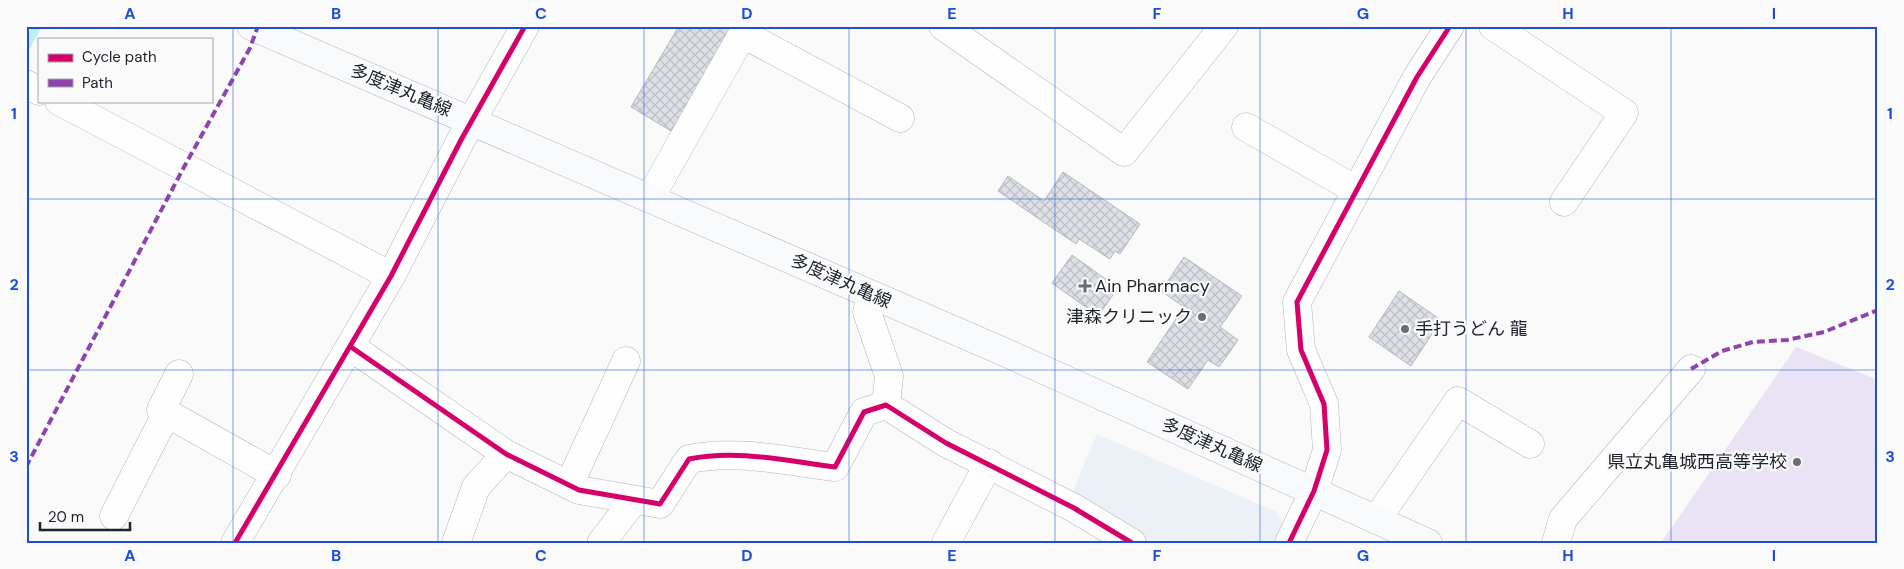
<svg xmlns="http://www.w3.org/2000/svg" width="1904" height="569" font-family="'DM Sans','Noto Sans JP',sans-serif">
	<defs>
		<pattern id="building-cross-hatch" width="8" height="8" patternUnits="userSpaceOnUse" patternTransform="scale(1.25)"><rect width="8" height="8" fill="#dee0e8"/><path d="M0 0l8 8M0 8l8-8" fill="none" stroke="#bec0c7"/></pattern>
	</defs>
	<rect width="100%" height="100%" fill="#fafafa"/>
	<polygon fill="#ecf0f7" points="1097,434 1275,511 1283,524 1273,543 1144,543 1069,500"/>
	<polygon fill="#eae2f5" points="1796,347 1878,380 1878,543 1661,543"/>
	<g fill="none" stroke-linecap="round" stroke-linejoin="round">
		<polyline stroke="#c2edf5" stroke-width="9" points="26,46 37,26"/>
	</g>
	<g fill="url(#building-cross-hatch)" stroke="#b7b8bc">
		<polygon points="679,26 734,26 671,131 631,107"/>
		<polygon points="1063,172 1140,224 1120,254 1115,251 1110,259 1079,239 1076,244 998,191 1008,176 1044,201"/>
		<polygon points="1072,255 1118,288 1098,316 1052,283"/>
		<polygon points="1184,257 1242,296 1220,327 1238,340 1219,367 1208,360 1188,389 1147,362 1184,307 1161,291"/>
		<polygon points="1399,291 1441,320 1411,366 1369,337"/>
	</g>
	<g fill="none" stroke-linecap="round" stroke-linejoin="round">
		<defs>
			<g id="street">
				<polyline points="943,26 1124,152 1224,26"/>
				<polyline points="1493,26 1624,113 1564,202"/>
				<polyline points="743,34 900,118"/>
				<polyline points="26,84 39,91"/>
				<polyline points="59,101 391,276"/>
				<polyline points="1246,127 1356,190"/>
				<polyline points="650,198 747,26"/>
				<polyline points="872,295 867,312 889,376 886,405"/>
				<path d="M351 347 506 454 579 490 660 504 689 459C737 449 786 461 835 467L864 412 886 405 946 443 1074 508 1132 543"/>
				<polyline points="179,374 161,410 277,475"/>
				<polyline points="569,485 626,361"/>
				<polyline points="114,516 167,412"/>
				<polyline points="1377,519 1458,401 1530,444"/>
				<polyline points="235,543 391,276 461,140 525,26"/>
				<polyline points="456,543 476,487 506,454"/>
				<polyline points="601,543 634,500"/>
				<polyline points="946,543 989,463"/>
				<polyline points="1289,543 1314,491 1327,450 1324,404 1301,350 1297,302 1417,77 1450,26"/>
				<polyline points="1556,543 1563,519 1691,369"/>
			</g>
			<polyline id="secondary" points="251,26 1002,351 1428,543"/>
		</defs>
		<use href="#street" stroke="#b1b4b8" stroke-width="29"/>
		<use href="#secondary" stroke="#b1b4b8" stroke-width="29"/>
		<use href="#street" stroke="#fefefe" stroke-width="28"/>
		<use href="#secondary" stroke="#f8fafc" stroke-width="28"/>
		<g stroke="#8e44ad" stroke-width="4" stroke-dasharray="8 4" stroke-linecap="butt">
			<polyline points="1691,369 1722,351 1753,342 1787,340 1824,332 1878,310"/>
			<polyline points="26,467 184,167 250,48 258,26"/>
		</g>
		<defs>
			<g id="cycleway">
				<path d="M351 347 506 454 579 490 660 504 689 459C737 449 786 461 835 467L864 412 886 405 946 443 1074 508 1132 543"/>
				<polyline points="235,543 391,276 461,140 525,26"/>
				<polyline points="1289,543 1314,491 1327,450 1324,404 1301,350 1297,302 1417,77 1450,26"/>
			</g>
		</defs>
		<use href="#cycleway" stroke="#fafafa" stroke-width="8"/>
		<use href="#cycleway" stroke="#d6006c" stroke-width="5"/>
	</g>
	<path fill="none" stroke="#1d4ed8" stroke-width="1" stroke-opacity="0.55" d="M233 26V543M438 26V543M644 26V543M849 26V543M1055 26V543M1260 26V543M1466 26V543M1671 26V543M26 199H1878M26 370H1878"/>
	<g fill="#6a6e73" stroke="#fafafa" stroke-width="2">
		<path d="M1082.5 278.5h5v5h5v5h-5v5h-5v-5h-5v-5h5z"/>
		<circle cx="1202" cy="317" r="5"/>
		<circle cx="1405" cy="329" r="5"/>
		<circle cx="1797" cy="462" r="5"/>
	</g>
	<g text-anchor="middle" stroke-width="4.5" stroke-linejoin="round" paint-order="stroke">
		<g font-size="18" fill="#1d222b" stroke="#fafafa">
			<text transform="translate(401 90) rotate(23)" y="6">多度津丸亀線</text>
			<text transform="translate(841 281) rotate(24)" y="6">多度津丸亀線</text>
			<text transform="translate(1212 445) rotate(24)" y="6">多度津丸亀線</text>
		</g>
		<g font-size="18" fill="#1d222b" stroke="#fafafa" text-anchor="start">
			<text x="1095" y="292">Ain Pharmacy</text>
			<text x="1192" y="323" text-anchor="end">津森クリニック</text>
			<text x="1415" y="335">手打うどん 龍</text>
			<text x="1787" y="468" text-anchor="end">県立丸亀城西高等学校</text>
		</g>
	</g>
	<rect width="1904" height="569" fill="none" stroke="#fafafa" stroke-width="55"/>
	<rect x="38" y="38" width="175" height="65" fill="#fafafa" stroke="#a2a4a7"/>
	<rect x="48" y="54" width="25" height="8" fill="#d6006c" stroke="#a2a4a7"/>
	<text x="82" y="62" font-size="15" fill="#1d222b">Cycle path</text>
	<rect x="48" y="79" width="25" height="8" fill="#8e44ad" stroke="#a2a4a7"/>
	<text x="82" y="88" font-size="15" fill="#1d222b">Path</text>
	<path d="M40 522v8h90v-8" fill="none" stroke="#1d222b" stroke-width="2.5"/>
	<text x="48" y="522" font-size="15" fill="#1d222b" stroke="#fafafa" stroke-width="4" paint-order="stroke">20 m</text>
	<rect x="28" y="28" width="1848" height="514" fill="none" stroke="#1d4ed8" stroke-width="2"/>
	<g font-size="16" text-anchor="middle" font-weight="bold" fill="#1d4ed8">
		<text x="130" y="19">A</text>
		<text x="336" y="19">B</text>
		<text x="541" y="19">C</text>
		<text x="747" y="19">D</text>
		<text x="952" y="19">E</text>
		<text x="1157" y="19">F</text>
		<text x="1363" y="19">G</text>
		<text x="1568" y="19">H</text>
		<text x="1774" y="19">I</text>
		<text x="14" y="119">1</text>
		<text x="1890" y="119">1</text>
		<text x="14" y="290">2</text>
		<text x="1890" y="290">2</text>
		<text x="14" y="462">3</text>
		<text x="1890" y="462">3</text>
		<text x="130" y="561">A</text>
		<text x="336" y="561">B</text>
		<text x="541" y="561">C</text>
		<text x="747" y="561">D</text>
		<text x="952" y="561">E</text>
		<text x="1157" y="561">F</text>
		<text x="1363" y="561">G</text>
		<text x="1568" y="561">H</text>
		<text x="1774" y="561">I</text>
	</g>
</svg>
